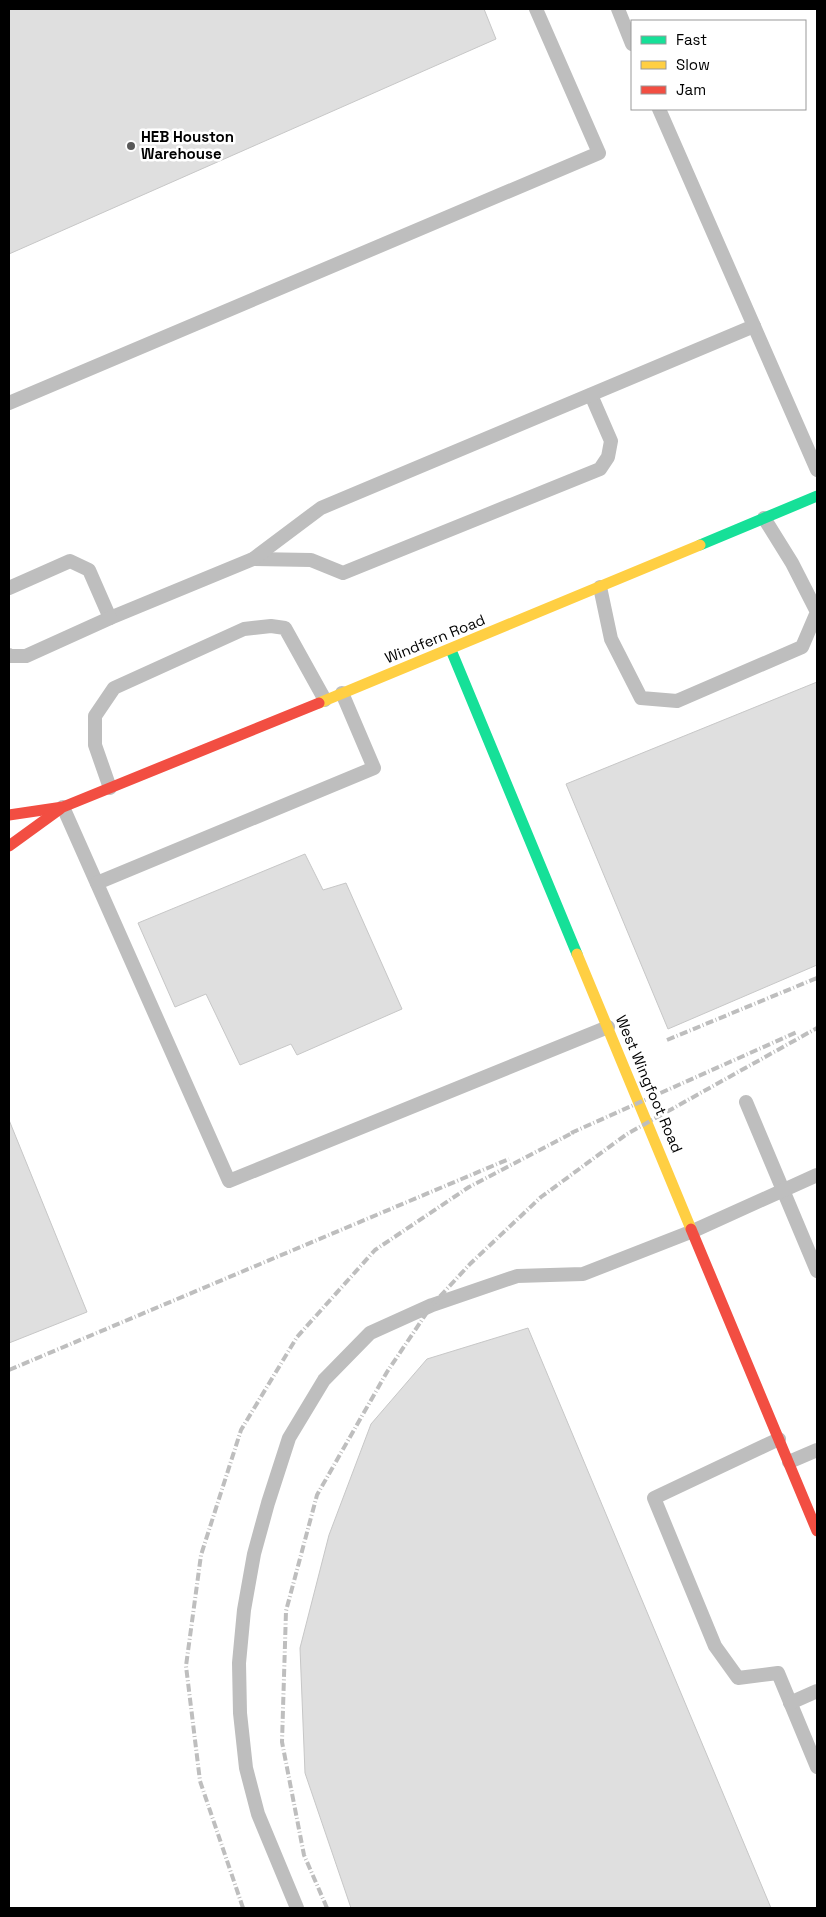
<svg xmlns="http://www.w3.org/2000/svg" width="826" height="1917" font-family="'Space Grotesk',sans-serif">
	<rect width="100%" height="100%" fill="#fff"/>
	<g fill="#dfdfdf" stroke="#c7c7c7">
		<polygon points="9,9 484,9 496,39 9,254"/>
		<polygon points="817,682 817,965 668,1029 566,784"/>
		<polygon points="305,854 323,890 346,883 402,1009 297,1055 291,1044 240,1065 206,994 175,1007 138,923"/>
		<polygon points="9,1120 87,1312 9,1343"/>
		<polygon points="528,1328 771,1908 351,1908 305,1773 300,1648 329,1535 371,1424 427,1359"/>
	</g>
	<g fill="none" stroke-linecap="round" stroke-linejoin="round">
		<g stroke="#bebebe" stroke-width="14">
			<polyline points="618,9 632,44"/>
			<polyline points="659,109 817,470"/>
			<polyline points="9,403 599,153 536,9"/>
			<polyline points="253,559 311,560 343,573 600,469 608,457 611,441 591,395"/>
			<polyline points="600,587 611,639 641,698 677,701 802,647 817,612 792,563 764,518"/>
			<polyline points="9,588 70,561 89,570 110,618 253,559 321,508 754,326"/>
			<polyline points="9,655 10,656 26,656 110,618"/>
			<polyline points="110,788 95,745 95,716 114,688 244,629 271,626 285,628 325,700"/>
			<polyline points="63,807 229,1181 608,1027"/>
			<polyline points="97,883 374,768 342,693"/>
			<polyline points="746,1102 817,1271"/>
			<polyline points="779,1439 654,1498 715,1646 738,1678 778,1673 817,1767"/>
			<polyline points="789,1462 817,1450"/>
			<polyline points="790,1703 817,1691"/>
			<polyline points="297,1908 258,1814 246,1768 240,1713 239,1663 244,1610 254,1554 268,1503 289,1438 324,1380 370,1333 432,1305 517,1276 583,1274 693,1231 817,1175"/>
		</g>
		<g stroke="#16e098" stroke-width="11">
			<polyline points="700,545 817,496"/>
			<polyline points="451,650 577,954"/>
		</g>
		<g stroke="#ffcf43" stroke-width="11">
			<polyline points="319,703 700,545"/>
			<polyline points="577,954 691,1229"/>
		</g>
		<g stroke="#f24e42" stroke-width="11">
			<polyline points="9,815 63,807 319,703"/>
			<polyline points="9,846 60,809"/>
			<polyline points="691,1229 817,1531"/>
		</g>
		<g stroke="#bebebe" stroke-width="4" stroke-dasharray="8 2.5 1 2.5" stroke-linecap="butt">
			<polyline points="667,1040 817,978"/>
			<polyline points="571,1133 797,1032"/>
			<polyline points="9,1370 509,1159"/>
			<polyline points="243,1908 200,1781 186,1666 201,1555 241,1430 297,1337 375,1250 469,1187 576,1131"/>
			<polyline points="327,1908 304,1855 282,1742 286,1611 317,1495 387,1372 432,1305 470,1264 541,1197 627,1134 817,1028"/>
		</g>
	</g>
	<circle fill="#595959" stroke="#fff" stroke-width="2" cx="131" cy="146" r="5"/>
	<g text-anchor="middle" stroke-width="5" stroke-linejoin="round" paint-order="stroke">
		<g font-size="15" font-weight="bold" fill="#000" stroke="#fff" text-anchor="start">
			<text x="141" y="142">HEB Houston<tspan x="141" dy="17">Warehouse</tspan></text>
		</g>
		<g font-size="15" fill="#000" stroke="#fff">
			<text transform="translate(435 639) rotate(-22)" y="5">Windfern Road</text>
			<text transform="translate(649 1084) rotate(67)" y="5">West Wingfoot Road</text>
		</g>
	</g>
	<rect width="826" height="1917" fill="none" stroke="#000000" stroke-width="20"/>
	<rect x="631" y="20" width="175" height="90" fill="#ffffff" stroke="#999999"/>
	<rect x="641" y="36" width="25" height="8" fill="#16e098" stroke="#999999"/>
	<text x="676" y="45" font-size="15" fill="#000000">Fast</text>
	<rect x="641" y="61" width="25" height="8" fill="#ffcf43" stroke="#999999"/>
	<text x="676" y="70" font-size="15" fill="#000000">Slow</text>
	<rect x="641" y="86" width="25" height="8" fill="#f24e42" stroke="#999999"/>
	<text x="676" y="95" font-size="15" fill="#000000">Jam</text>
</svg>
